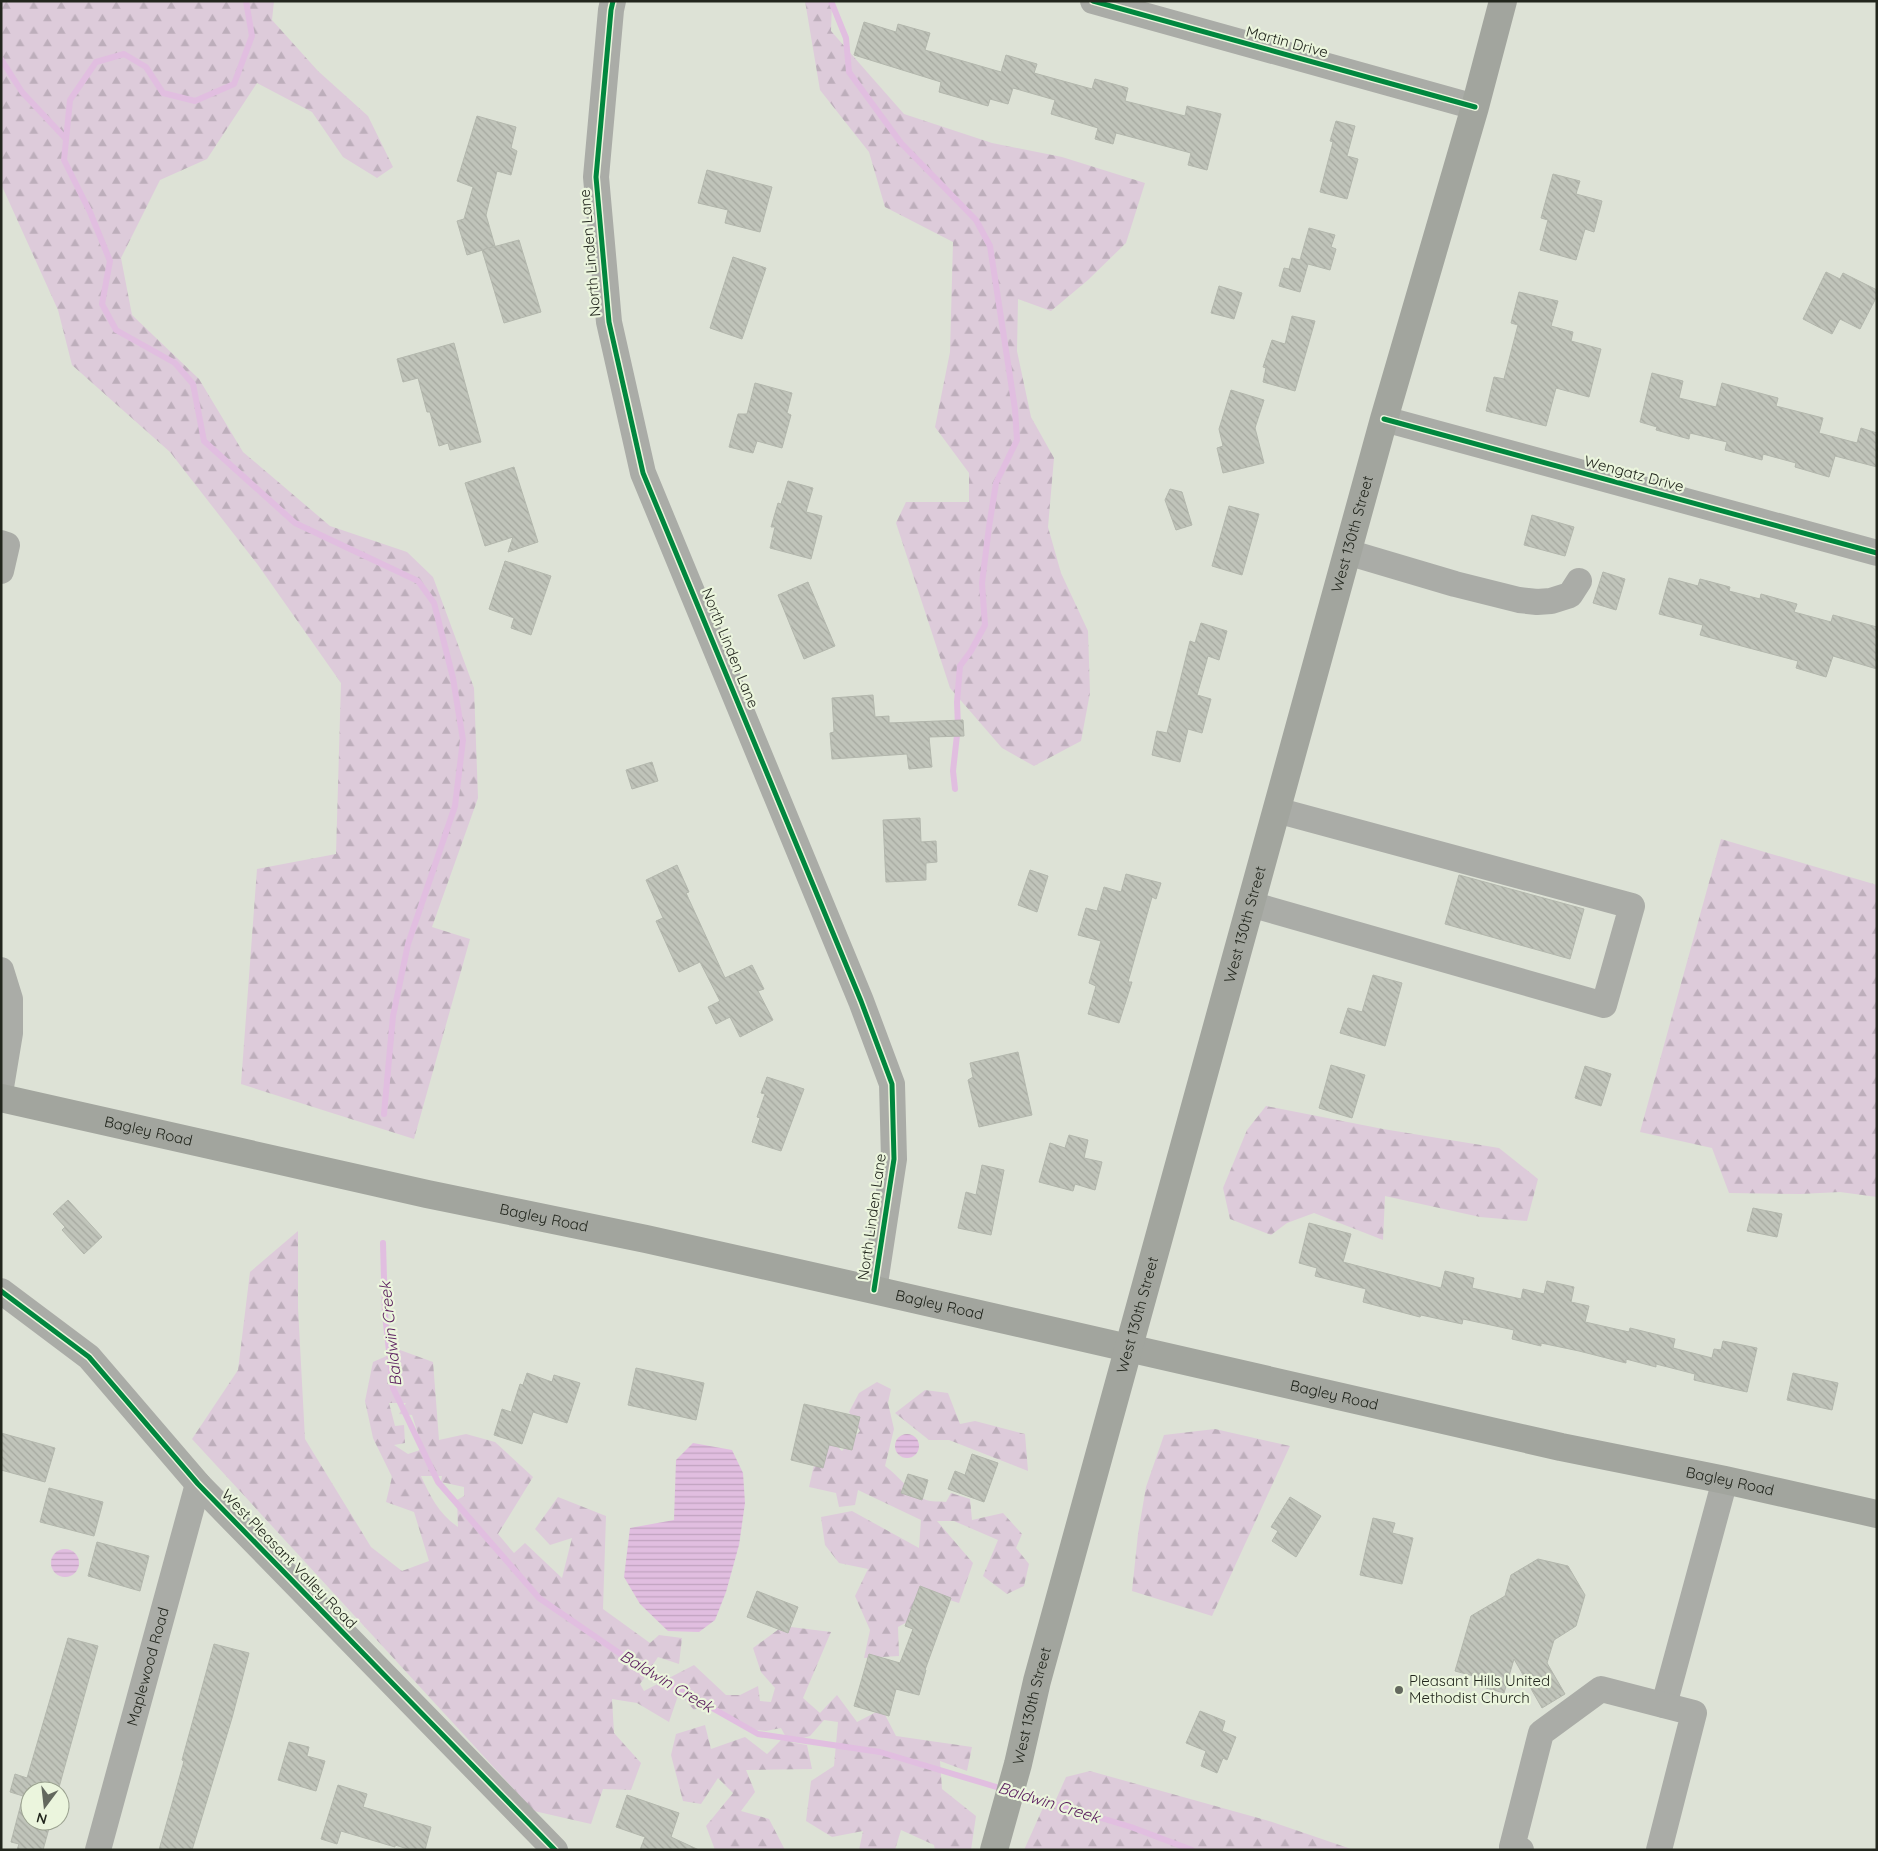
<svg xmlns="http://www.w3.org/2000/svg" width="1878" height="1851" font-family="Quicksand,sans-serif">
	<defs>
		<pattern id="forest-firs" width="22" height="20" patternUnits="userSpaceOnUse" patternTransform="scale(1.25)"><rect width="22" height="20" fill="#ddcbda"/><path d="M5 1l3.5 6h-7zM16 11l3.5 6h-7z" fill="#bdaebb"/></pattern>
		<pattern id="water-rules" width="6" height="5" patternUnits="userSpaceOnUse" patternTransform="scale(1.25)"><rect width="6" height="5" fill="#e1bee0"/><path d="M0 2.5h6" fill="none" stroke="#c1a3c0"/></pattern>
		<pattern id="building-back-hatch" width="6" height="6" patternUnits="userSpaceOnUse" patternTransform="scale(1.25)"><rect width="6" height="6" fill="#c0c4ba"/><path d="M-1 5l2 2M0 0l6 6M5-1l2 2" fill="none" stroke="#a5a89f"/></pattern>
	</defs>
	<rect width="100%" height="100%" fill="#dde2d6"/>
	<g fill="url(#forest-firs)" fill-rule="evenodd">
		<polygon points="1,1 274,1 272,20 318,71 368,116 393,167 377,178 343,157 312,112 257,83 207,159 160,180 121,258 132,315 199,379 243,452 330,526 407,552 433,577 474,688 478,798 432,927 470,939 414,1139 241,1084 257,869 336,854 341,683 258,565 170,452 72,365 58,310 1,184"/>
		<polygon points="805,1 832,1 831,31 904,114 992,143 1062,157 1145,183 1126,243 1088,280 1051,311 1018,299 1017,351 1031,417 1054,458 1048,527 1061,573 1088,631 1090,693 1081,741 1034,766 1002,748 950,688 896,523 906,502 969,502 969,473 935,427 950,352 953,242 885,207 869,152 820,90"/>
		<polygon points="1721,839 1877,885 1877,1197 1840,1192 1800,1194 1729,1193 1712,1148 1640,1132"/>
		<polygon points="1266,1106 1383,1129 1499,1148 1538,1179 1527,1221 1480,1217 1385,1196 1383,1240 1314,1213 1287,1223 1271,1235 1230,1219 1223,1188 1247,1130"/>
		<path d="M298 1231V1308L305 1439 371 1547 402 1571 429 1561 414 1512 386 1502 392 1477 373 1438 365 1401 373 1362 400 1350 433 1362 439 1440 466 1434 495 1442 533 1477 498 1534 514 1553 525 1543 562 1578 572 1538 550 1545 535 1529 558 1497 606 1516 603 1609 650 1643 659 1635 682 1638 679 1664 658 1657 640 1684 644 1691 694 1665 726 1695H740L758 1686 760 1701 771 1702 775 1688 761 1672 753 1648 783 1626 831 1632 803 1698 820 1713 837 1695 857 1722 882 1709 896 1736 972 1747 967 1771 940 1761 942 1789 976 1816 971 1850H935L934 1845 901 1830 895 1850H859L863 1831 832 1837 806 1821 811 1781 834 1766 838 1722 824 1720 810 1736 789 1742 807 1745 812 1769 746 1770 755 1792 741 1811 769 1819 785 1850H715L706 1826 733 1793 718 1778 701 1804 683 1801 671 1755 676 1734 705 1725 711 1749 745 1737 767 1754 781 1740 788 1741 781 1728 766 1731 750 1729 708 1704 694 1710 679 1693 669 1722 637 1703 612 1699 614 1733 641 1763 631 1790 603 1789 591 1824 534 1811 192 1439 238 1370 250 1272ZM389 1403H406L399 1414 412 1415 423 1449 408 1454 394 1445 405 1443 404 1425 395 1426ZM421 1476H442L441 1482 464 1487V1496L457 1500 458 1527C439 1514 430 1496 421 1476Z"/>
		<path d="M877 1382 891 1389 888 1403 894 1429 885 1466C899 1476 910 1493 926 1500 931 1502 940 1501 946 1502L951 1493 970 1499 972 1520 1003 1513 1022 1534 1016 1548 1029 1564 1024 1586 1007 1594 983 1576 998 1540 954 1521H937L973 1563 959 1603 934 1595 916 1617 898 1627 899 1656 864 1658 870 1630 855 1596 868 1569 839 1563 825 1545 821 1517 852 1511 919 1548 921 1520 858 1490 855 1505 839 1507 836 1493 809 1487 819 1443 832 1441 842 1451 860 1431 849 1412 859 1393Z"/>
		<polygon points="925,1390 948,1393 960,1424 975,1421 1025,1434 1028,1471 949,1440 929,1440 895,1413"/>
		<polygon points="1215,1429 1290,1446 1212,1616 1132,1591 1138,1534 1146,1487 1164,1435"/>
		<polygon points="1090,1771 1269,1821 1354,1850 1024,1850 1046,1801 1054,1804 1066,1777"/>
	</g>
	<g fill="url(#water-rules)">
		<circle cx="907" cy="1446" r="12"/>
		<polygon points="693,1443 732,1450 743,1473 745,1503 739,1545 726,1592 715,1620 699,1632 668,1631 640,1604 624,1577 630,1528 674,1520 676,1460"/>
		<circle cx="65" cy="1563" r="14"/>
	</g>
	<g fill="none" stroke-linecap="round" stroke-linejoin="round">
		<g stroke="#e1bee0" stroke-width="6">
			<polyline points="246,1 252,36 234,84 195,101 163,93 146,67 124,54 96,62 70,100 64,160 90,212 110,261 102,304 116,330 175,363 193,384 204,441 295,523 418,581 434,603 453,678 463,740 455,806 408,944 393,1016 384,1114"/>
			<polyline points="831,1 846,38 849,72 901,143 976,220 990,246 1015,409 1017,440 996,483 989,527 982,583 985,625 971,651 960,666 957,702 958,726 953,771 955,789"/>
			<polyline points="1,59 22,92 66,139"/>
			<polyline points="383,1243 385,1314 393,1388 438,1482 539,1598 638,1666 758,1734 880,1752 1003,1789"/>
			<polyline points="1015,1792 1131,1827 1192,1850"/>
		</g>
	</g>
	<g fill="url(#building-back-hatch)" stroke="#b3b7ad">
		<polygon points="864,22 896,32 898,24 930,33 925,50 1001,72 1006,55 1037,64 1034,73 1092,89 1095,79 1128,88 1125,101 1185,116 1187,106 1221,114 1207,170 1188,165 1191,153 1116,133 1113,144 1095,139 1098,128 1051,114 1055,100 1013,88 1008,104 990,99 988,106 939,92 941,82 854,55"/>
		<polygon points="477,116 516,127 511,148 517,151 511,175 497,171 486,215 495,246 467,255 457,221 464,219 473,187 457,181"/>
		<polygon points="1336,121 1355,126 1347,156 1358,159 1347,199 1320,192 1333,142 1330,141"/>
		<polygon points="707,170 772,187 760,232 725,223 728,210 698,203"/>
		<polygon points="1553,174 1580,181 1576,194 1602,201 1594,232 1585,229 1576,260 1540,250 1548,220 1541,218"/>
		<polygon points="1309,228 1335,235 1331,247 1336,249 1330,270 1308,264 1300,292 1279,286 1284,268 1289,269 1292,258 1300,260"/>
		<polygon points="519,240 541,312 504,323 482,250"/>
		<polygon points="733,257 766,268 742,339 710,328"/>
		<polygon points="1826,272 1840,279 1843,273 1877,290 1877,296 1860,329 1840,319 1832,334 1803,319"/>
		<polygon points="1219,286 1242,293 1234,319 1211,313"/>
		<polygon points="1519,292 1558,301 1551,326 1573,332 1571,341 1601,349 1589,397 1556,388 1546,426 1486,411 1494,377 1504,379 1518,325 1511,323"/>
		<polygon points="1292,316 1315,321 1295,391 1263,382 1266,368 1263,367 1272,340 1285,344"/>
		<polygon points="454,343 481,442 450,450 448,443 439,446 430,412 427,412 418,378 403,382 397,359"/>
		<polygon points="1652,373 1683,381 1679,398 1716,407 1722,383 1778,398 1776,406 1823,418 1819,433 1857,443 1861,428 1877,433 1877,467 1835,456 1829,477 1795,467 1796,463 1763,454 1762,460 1725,450 1727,442 1690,433 1689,439 1656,430 1657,427 1640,422"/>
		<polygon points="755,383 792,393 787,413 791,415 782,448 757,441 753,453 729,447 738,414 747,414"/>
		<polygon points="1231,390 1264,400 1255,428 1264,463 1223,473 1217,448 1223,446 1219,429"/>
		<polygon points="514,467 538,542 508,552 513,537 485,546 465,483"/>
		<polygon points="788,481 813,488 806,512 822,516 811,559 770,548 775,527 771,527 778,503 781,504"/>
		<polygon points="1170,489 1182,492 1192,525 1176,530 1165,500"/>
		<polygon points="1229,506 1259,514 1242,575 1212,566"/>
		<polygon points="1532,515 1574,527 1565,556 1524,545"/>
		<polygon points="505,561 551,576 531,635 511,628 514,618 489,609"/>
		<polygon points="1603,572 1625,579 1616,610 1593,603"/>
		<polygon points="1669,578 1698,586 1700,579 1730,587 1729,591 1760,599 1761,594 1797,604 1794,612 1831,622 1833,615 1877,627 1877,669 1833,656 1826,677 1796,668 1798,661 1700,635 1703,625 1659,614"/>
		<polygon points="808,582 835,646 804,659 778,595"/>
		<polygon points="1201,623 1227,631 1219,660 1208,656 1197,695 1211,699 1202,733 1188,729 1180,762 1152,755 1157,731 1167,733 1190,641 1195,643"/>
		<polygon points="873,695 875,717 889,716 889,723 963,720 964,736 929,737 932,767 909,769 907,754 832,759 830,733 834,732 832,698"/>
		<polygon points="652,762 658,781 632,789 626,770"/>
		<polygon points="920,818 921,842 936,841 937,862 926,863 926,880 886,882 883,820"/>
		<polygon points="677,865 689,892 686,893 725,978 752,965 764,989 758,991 773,1020 740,1037 730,1017 716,1024 708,1007 720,1001 700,962 679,972 656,921 663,918 646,880"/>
		<polygon points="1030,870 1048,876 1037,912 1018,905"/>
		<polygon points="1126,874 1161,883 1156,899 1152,897 1128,982 1132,982 1119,1023 1088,1014 1096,986 1089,983 1101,941 1078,935 1086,908 1097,911 1104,887 1121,892"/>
		<polygon points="1459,875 1584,909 1570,959 1445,924"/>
		<polygon points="1373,975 1402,983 1385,1046 1340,1033 1348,1008 1362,1012"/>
		<polygon points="1018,1052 1032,1115 979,1127 968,1080 973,1077 970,1063"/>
		<polygon points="1331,1065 1365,1075 1352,1118 1319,1108"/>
		<polygon points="1585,1066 1611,1074 1601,1106 1575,1098"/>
		<polygon points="767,1077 804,1089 781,1151 752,1142 760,1118 757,1117 765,1094 761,1093"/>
		<polygon points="1069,1135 1088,1140 1084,1158 1102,1162 1095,1190 1075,1184 1073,1191 1039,1182 1050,1143 1065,1148"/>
		<polygon points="982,1165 1004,1170 991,1235 958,1228 966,1192 976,1195"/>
		<polygon points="68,1200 102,1237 84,1254 62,1230 65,1227 53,1214"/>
		<polygon points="1753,1208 1782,1214 1777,1237 1747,1231"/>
		<polygon points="1309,1223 1351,1234 1343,1262 1441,1288 1445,1271 1474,1278 1472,1288 1521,1299 1523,1289 1544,1294 1547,1281 1574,1287 1571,1302 1589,1306 1585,1322 1629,1332 1630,1328 1675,1339 1673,1348 1712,1358 1714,1349 1721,1350 1723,1341 1757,1348 1747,1392 1694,1380 1695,1374 1656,1364 1656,1367 1626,1359 1626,1363 1579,1351 1541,1343 1541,1346 1512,1339 1514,1330 1463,1319 1462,1324 1421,1315 1420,1317 1363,1302 1366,1289 1315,1276 1317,1268 1299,1263"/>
		<polygon points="636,1368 704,1383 696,1420 628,1405"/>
		<polygon points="527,1373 552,1382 554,1375 580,1383 567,1423 533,1412 522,1444 494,1435 502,1409 511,1412 520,1384 523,1385"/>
		<polygon points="1793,1373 1838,1383 1832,1410 1787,1400"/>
		<polygon points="804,1404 860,1417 852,1450 829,1445 823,1468 791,1460"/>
		<polygon points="1,1433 55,1448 45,1482 1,1470"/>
		<polygon points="972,1454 998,1463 984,1502 948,1489 955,1471 965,1475"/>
		<polygon points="908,1474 928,1480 922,1500 901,1493"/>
		<polygon points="49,1488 103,1502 94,1536 40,1522"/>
		<polygon points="1290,1497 1321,1516 1296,1557 1272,1541 1278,1531 1271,1527"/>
		<polygon points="1373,1518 1395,1523 1392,1533 1413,1538 1402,1584 1360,1575"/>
		<polygon points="97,1542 149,1556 140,1591 88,1576"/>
		<polygon points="1538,1559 1568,1566 1585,1595 1576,1626 1554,1640 1547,1663 1565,1694 1542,1708 1514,1659 1504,1693 1479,1686 1481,1678 1455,1671 1471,1616 1505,1596 1511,1575"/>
		<polygon points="920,1586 951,1598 925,1670 926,1670 919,1695 896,1689 889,1716 854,1706 869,1654 900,1663 913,1629 905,1626"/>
		<polygon points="757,1591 798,1607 788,1633 747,1617"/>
		<polygon points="68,1638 98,1646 58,1791 30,1791 30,1821 51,1821 43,1850 17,1850 19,1844 11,1842 23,1796 10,1792 15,1774 27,1778"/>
		<polygon points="214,1644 249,1653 232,1718 192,1850 159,1850 184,1761 182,1760"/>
		<polygon points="1200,1711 1225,1721 1222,1731 1236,1737 1227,1760 1223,1758 1217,1773 1201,1766 1206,1751 1186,1743"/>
		<polygon points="289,1742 309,1747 307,1756 325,1761 316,1791 278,1780"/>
		<polygon points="338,1785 367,1794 363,1807 431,1827 425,1850 411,1850 395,1845 395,1847 341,1831 337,1844 321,1839"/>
		<polygon points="627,1795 679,1813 671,1837 699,1850 640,1850 645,1837 616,1827"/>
	</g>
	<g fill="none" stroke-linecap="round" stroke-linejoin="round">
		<g stroke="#aaaca7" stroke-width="26">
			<polyline points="613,1 611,10 596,177 609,322 643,473 861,1001 892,1084 894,1159 874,1290"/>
			<polyline points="1093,1 1475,107"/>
			<polyline points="1384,419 1877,553"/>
			<polyline points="1,543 7,545 1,571"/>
			<polyline points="1347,552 1455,584 1519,600 1537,602 1551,601 1570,595 1579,581"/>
			<polyline points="1250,904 1604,1005 1632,906 1276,810"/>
			<polyline points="1,970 10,999 10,1033 1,1087"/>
			<polyline points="1,1291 89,1357 198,1484 555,1850"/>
			<polyline points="1664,1705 1725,1480"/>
			<path id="s1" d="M98 1850 198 1484"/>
			<polyline points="1521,1850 1512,1847 1541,1733 1601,1689 1694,1713 1659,1850"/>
		</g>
		<g stroke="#a2a59e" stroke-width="28">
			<path id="s2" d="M1 1098 427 1194 646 1239 874 1290 1561 1447 1725 1480 1877 1514"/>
			<path id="s3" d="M994 1850 1018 1764 1037 1681 1384 419 1475 107 1503 1"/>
		</g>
		<defs>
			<g id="cycleway">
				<polyline points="613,1 611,10 596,177 609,322 643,473 861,1001 892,1084 894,1159 874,1290"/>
				<polyline points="1093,1 1475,107"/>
				<polyline points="1384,419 1877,553"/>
				<polyline points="1,1291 89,1357 198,1484 555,1850"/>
			</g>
		</defs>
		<use href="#cycleway" stroke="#ebf5dd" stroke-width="8"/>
		<use href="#cycleway" stroke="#00873e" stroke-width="5"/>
	</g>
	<circle fill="#63685e" stroke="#ebf5dd" stroke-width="2" cx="1399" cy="1690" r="5"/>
	<g text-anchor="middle" stroke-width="4.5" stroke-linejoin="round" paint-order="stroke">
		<g font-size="15" fill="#22261d" stroke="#ebf5dd">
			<text transform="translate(1287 42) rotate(15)" y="5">Martin Drive</text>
			<text transform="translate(590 253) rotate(-95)" y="5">North Linden Lane</text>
			<text transform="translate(1634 474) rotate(15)" y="5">Wengatz Drive</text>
			<text dy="5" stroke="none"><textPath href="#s3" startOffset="1364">West 130th Street</textPath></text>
			<text transform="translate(730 648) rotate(68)" y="5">North Linden Lane</text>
			<text dy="5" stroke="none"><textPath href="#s3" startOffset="959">West 130th Street</textPath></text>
			<text dy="5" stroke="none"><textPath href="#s2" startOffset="151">Bagley Road</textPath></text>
			<text transform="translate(872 1217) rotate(-82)" y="5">North Linden Lane</text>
			<text dy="5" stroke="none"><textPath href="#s2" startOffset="556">Bagley Road</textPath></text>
			<text dy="5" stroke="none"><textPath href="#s2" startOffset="961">Bagley Road</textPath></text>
			<text dy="5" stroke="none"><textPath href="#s3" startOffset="554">West 130th Street</textPath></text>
			<text dy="5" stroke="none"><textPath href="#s2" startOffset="1366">Bagley Road</textPath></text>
			<text dy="5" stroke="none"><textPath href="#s2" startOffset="1771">Bagley Road</textPath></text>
			<text transform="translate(289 1559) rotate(46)" y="5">West Pleasant Valley Road</text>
			<text dy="5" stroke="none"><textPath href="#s1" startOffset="190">Maplewood Road</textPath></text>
			<text dy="5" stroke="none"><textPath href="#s3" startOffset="149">West 130th Street</textPath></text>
		</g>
		<g font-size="15" fill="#22261d" stroke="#ebf5dd" text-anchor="start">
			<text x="1409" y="1686">Pleasant Hills United<tspan x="1409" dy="17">Methodist Church</tspan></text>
		</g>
		<g font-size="16" font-style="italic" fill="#5a1c5d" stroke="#ebf5dd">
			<text transform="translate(390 1334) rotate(-96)" y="6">Baldwin Creek</text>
			<text transform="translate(667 1681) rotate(31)" y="6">Baldwin Creek</text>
			<text transform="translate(1049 1802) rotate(17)" y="6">Baldwin Creek</text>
		</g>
	</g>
	<rect width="1878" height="1851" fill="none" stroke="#22261d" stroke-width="5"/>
	<g transform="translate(45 1806) rotate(195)"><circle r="24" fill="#ebf5dd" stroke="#9ba290"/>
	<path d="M0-4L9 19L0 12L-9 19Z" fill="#63685e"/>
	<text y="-8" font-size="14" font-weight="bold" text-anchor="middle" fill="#22261d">N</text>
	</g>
</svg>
